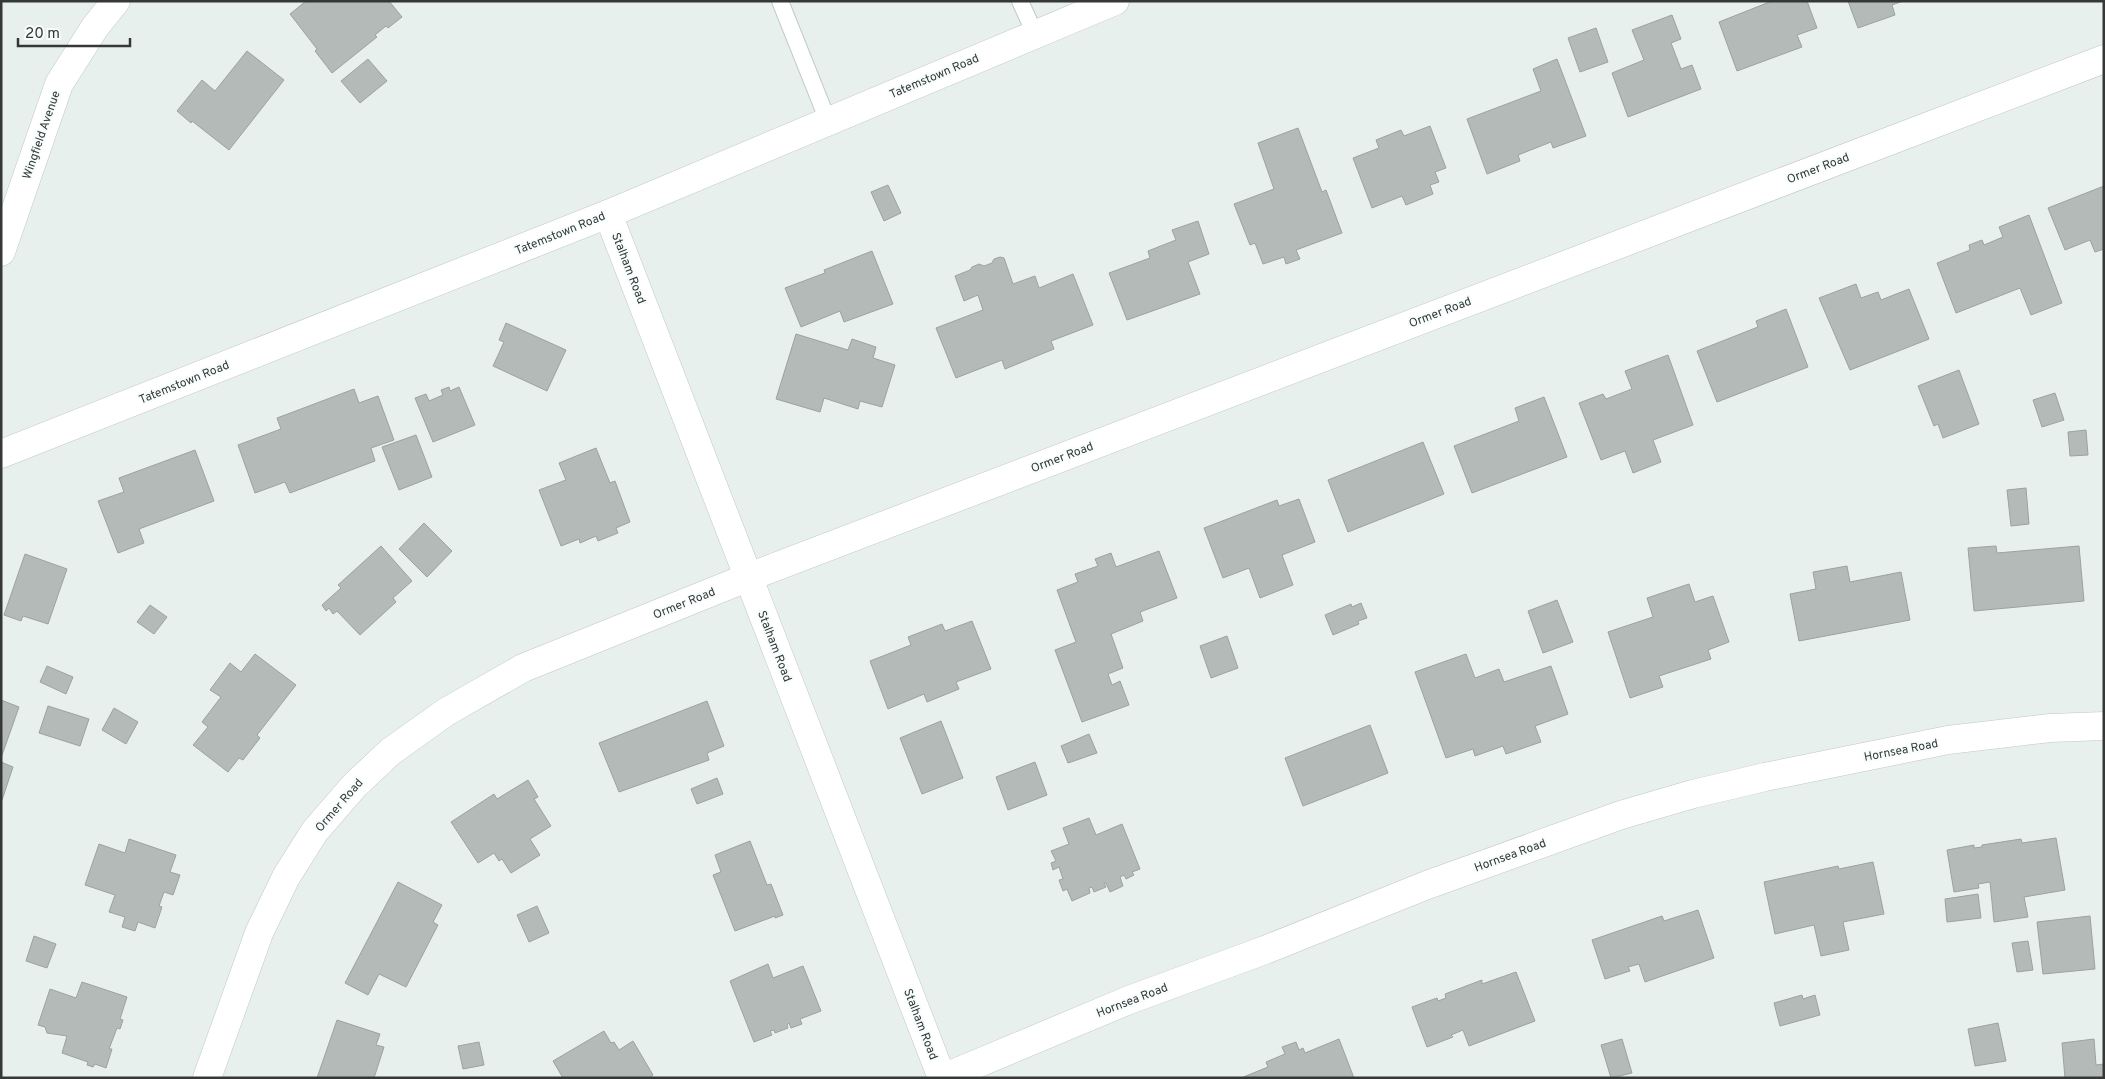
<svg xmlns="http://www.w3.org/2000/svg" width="2105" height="1079" font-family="Overpass,sans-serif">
	<rect width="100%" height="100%" fill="#e8f0ee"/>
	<g fill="#b3bab8" stroke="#9ba2a1">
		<polygon points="306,1 389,1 402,17 388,28 386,26 375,35 377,37 332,73 315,51 317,49 290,14"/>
		<polygon points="1772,1 1807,1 1817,28 1797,35 1802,47 1737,71 1719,22"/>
		<polygon points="1848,1 1903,1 1892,5 1895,15 1858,28"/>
		<polygon points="1672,15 1681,39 1671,43 1681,69 1692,65 1701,89 1628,117 1612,73 1644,60 1632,30"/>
		<polygon points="1596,28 1608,62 1580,72 1568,38"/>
		<polygon points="247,51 284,80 229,150 192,121 191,123 177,111 202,80 215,91"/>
		<polygon points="368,59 387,81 360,103 341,81"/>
		<polygon points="1557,59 1586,136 1553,148 1551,142 1518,155 1520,161 1487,174 1467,119 1541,91 1533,69"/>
		<polygon points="1430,126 1446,168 1435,172 1439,182 1430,185 1433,194 1406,205 1402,196 1372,208 1353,158 1379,148 1376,140 1401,130 1404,136"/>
		<polygon points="1298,128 1322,192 1326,190 1342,233 1296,250 1300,259 1286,264 1284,257 1263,264 1255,243 1250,245 1234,204 1274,189 1258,143"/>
		<polygon points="888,185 901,213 884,221 871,192"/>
		<polygon points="2104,186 2104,249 2095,252 2090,240 2065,250 2048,208"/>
		<polygon points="2029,215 2062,303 2031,315 2020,288 1956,313 1937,263 1970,250 1969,245 1982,240 1984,245 2003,237 1999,227"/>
		<polygon points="1198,221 1209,254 1188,262 1200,294 1127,320 1109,273 1150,258 1148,251 1176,240 1172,230"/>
		<polygon points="872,251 893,304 844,322 840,311 801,327 785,288 825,273 824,270"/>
		<polygon points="1000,257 1004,258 1013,284 1035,276 1039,288 1073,274 1093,325 1051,341 1054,349 1005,369 1002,360 956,378 936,328 983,310 978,295 964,301 955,276 970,270 972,267 979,264 984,266 992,263 994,259"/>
		<polygon points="1856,284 1861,298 1878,292 1881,300 1909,289 1929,339 1850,370 1819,298"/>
		<polygon points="1786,309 1808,367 1717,402 1697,351 1758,327 1756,321"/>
		<polygon points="506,323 566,350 547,391 493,366 504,342 499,340"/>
		<polygon points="796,334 848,350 852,339 876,347 873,358 895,365 882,407 860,401 858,409 824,398 820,412 776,399"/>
		<polygon points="1668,355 1693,425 1653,440 1661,462 1633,473 1625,451 1601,460 1579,403 1603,394 1606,399 1632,389 1625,371"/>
		<polygon points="1959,370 1979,424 1943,438 1938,424 1934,426 1918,386"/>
		<polygon points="449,387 450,391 459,387 475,425 433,442 415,398 426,394 429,401 443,395 441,390"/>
		<polygon points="354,389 359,403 378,396 394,440 371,448 375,461 290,493 285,482 255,493 238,445 281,429 277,418"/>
		<polygon points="2055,393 2064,420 2042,427 2033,400"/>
		<polygon points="1544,397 1567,457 1472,493 1454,446 1519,421 1515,408"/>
		<polygon points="2086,430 2088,455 2070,456 2068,432"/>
		<polygon points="416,435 432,477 399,490 382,447"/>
		<polygon points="1423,442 1444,494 1348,532 1328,480"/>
		<polygon points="596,448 610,483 615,481 630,522 616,528 618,533 598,541 596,536 580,543 579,539 561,546 539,490 566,480 559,463"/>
		<polygon points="195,450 214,501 139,529 144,543 118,553 98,501 124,492 119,478"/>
		<polygon points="2026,488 2029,524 2011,526 2007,490"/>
		<polygon points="1299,499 1315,542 1282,555 1293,585 1260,598 1249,568 1223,578 1204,528 1277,500 1279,506"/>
		<polygon points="424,523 452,551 427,577 399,549"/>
		<polygon points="381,546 412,581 393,598 396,602 360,635 337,611 333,614 329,608 326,611 322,605 341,588 338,585"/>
		<polygon points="1996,546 1997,553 2079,546 2084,601 1974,611 1968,548"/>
		<polygon points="1159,551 1177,598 1140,612 1143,621 1111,634 1123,668 1108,674 1112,685 1120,681 1129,705 1082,722 1055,650 1076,642 1057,590 1078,582 1075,574 1098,566 1095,559 1111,553 1116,567"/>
		<polygon points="25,554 67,569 48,624 23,616 21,621 4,615"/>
		<polygon points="1847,566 1850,582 1901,572 1910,620 1799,641 1790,594 1816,589 1813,572"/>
		<polygon points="1689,584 1695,602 1713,596 1729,642 1708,650 1711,659 1659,676 1663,687 1630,698 1608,632 1653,617 1647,598"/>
		<polygon points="1557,600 1573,642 1543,653 1528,611"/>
		<polygon points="1361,603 1367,618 1358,621 1359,624 1333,635 1325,615 1351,604 1352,607"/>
		<polygon points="150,605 167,617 154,634 137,622"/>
		<polygon points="972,621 991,669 956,682 959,689 927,702 924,694 888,709 870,661 911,645 908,637 942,624 945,631"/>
		<polygon points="1227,636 1238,668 1211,678 1200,646"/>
		<polygon points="255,654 296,685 257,735 260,738 243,760 239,758 228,772 193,745 208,727 202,722 221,697 210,690 230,663 241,672"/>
		<polygon points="1466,654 1475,678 1499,669 1504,682 1551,666 1568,714 1535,726 1541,742 1506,754 1503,746 1475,756 1473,749 1446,758 1415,672"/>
		<polygon points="47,666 73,677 66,694 40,682"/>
		<polygon points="1,700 19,707 1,758"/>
		<polygon points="707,701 724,746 707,753 709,760 619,792 599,743"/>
		<polygon points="48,706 89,719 80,746 39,733"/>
		<polygon points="114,708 138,722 126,744 102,730"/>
		<polygon points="941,721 963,778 922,794 900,738"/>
		<polygon points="1370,725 1388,773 1303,806 1285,758"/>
		<polygon points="1089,734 1097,753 1068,763 1061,746"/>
		<polygon points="1,762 13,767 2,800 1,799"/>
		<polygon points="1035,762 1047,795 1008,810 996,777"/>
		<polygon points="717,778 723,794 697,804 691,789"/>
		<polygon points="528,780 538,797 534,799 551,826 530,839 540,855 511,873 502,859 499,861 494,853 478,863 451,822 494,794 497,799"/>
		<polygon points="1089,818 1096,835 1122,824 1140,869 1132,872 1134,875 1126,879 1124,875 1120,877 1123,886 1110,892 1106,883 1104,883 1106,887 1094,892 1092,887 1089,888 1090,893 1072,901 1067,889 1063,891 1059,880 1063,879 1059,867 1053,870 1051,863 1056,861 1051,851 1069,844 1063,828"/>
		<polygon points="2056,838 2065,890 2024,897 2028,917 1994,922 1990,882 1978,884 1979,888 1954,892 1947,850 1974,845 1974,848 1982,847 1982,845 2021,839 2022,843"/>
		<polygon points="129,839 176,855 170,872 180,875 173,895 164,892 159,906 162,907 155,928 138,922 135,931 122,927 125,917 109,912 115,895 85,885 99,844 125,853"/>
		<polygon points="750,841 767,885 771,884 783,915 775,918 775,916 735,931 713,875 721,872 715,855"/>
		<polygon points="1873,862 1884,914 1843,922 1849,950 1821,956 1814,925 1775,934 1764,882 1838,866 1839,869"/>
		<polygon points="398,882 442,905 433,922 438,925 406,987 379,974 368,995 345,983"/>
		<polygon points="1978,894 1981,918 1947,922 1945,899"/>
		<polygon points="537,906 549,933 529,942 517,915"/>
		<polygon points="1698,910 1714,958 1645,982 1639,964 1628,967 1630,971 1605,979 1592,940 1662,916 1664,921"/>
		<polygon points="2090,916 2095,969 2043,974 2037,922"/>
		<polygon points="34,936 56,944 47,968 26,961"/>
		<polygon points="2028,941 2033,970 2017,972 2012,943"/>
		<polygon points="768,964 773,978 803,966 821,1011 800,1019 802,1024 791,1028 789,1023 787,1025 788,1028 775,1033 774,1030 770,1031 772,1035 754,1042 730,981"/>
		<polygon points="1516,972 1535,1021 1469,1046 1463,1030 1451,1035 1453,1037 1427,1047 1412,1007 1437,998 1438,1001 1446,998 1445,994 1482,980 1482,984"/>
		<polygon points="82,982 127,997 120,1019 123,1020 120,1029 117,1028 109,1049 112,1049 106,1068 95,1064 93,1067 87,1065 88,1062 62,1053 67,1036 47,1033 45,1027 38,1025 50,989 76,998"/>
		<polygon points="1802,995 1803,999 1815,995 1820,1015 1780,1026 1774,1003"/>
		<polygon points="337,1020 380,1034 376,1045 384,1047 374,1078 317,1078"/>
		<polygon points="1998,1023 2006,1061 1975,1066 1968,1029"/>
		<polygon points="604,1031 611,1043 614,1042 619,1050 633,1041 653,1075 649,1078 563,1078 553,1061"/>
		<polygon points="1339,1039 1354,1078 1241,1078 1268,1067 1266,1062 1285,1054 1282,1047 1296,1042 1299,1050 1303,1048 1305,1053"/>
		<polygon points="1622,1039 1632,1073 1611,1078 1601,1045"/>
		<polygon points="2094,1039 2096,1065 2104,1064 2104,1078 2065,1078 2062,1043"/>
		<polygon points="479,1042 484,1065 463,1069 458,1046"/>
	</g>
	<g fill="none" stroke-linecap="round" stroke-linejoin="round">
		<defs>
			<g id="lane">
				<polyline points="780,1 828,121"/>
				<polyline points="1020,1 1035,34"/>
			</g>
			<g id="street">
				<polyline points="608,214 942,1078"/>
				<polyline points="1,252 59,84 95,27 116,1"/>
				<polyline points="1,454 608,214 1115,1"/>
				<polyline points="207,1078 259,933 286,877 315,831 354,786 390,752 446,712 523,668 749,577 2104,59"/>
				<polyline points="943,1078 1129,1000 1265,950 1427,885 1621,815 1693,794 1765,777 1948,740 2050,728 2104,726"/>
			</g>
		</defs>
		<use href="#lane" stroke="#c0c8c6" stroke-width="18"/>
		<use href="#street" stroke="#c0c8c6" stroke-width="29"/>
		<use href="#lane" stroke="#fff" stroke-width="16"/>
		<use href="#street" stroke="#fff" stroke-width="28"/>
	</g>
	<g text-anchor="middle" stroke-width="4" stroke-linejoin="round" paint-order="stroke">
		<g font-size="12" fill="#353837" stroke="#f6fdfc">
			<text transform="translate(934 76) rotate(-23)" y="4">Tatemstown Road</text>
			<text transform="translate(41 135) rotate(-71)" y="4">Wingfield Avenue</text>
			<text transform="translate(1818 168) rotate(-21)" y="4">Ormer Road</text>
			<text transform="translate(560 233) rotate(-22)" y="4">Tatemstown Road</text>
			<text transform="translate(629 268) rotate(69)" y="4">Stalham Road</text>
			<text transform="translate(1440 312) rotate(-21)" y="4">Ormer Road</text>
			<text transform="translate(184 382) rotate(-22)" y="4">Tatemstown Road</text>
			<text transform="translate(1062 457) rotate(-21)" y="4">Ormer Road</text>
			<text transform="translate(684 603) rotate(-22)" y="4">Ormer Road</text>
			<text transform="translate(775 646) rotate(69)" y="4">Stalham Road</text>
			<text transform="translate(1901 750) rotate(-11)" y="4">Hornsea Road</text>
			<text transform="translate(339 805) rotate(-49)" y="4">Ormer Road</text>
			<text transform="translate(1510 855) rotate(-20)" y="4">Hornsea Road</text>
			<text transform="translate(1132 1000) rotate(-21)" y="4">Hornsea Road</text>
			<text transform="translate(921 1024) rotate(69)" y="4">Stalham Road</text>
		</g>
	</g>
	<rect width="2105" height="1079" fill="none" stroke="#353837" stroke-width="5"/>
	<path d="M18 38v8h112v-8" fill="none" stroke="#353837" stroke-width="2.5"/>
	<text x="25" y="38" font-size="15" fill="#353837" stroke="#f6fdfc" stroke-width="4" paint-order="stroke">20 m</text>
</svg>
